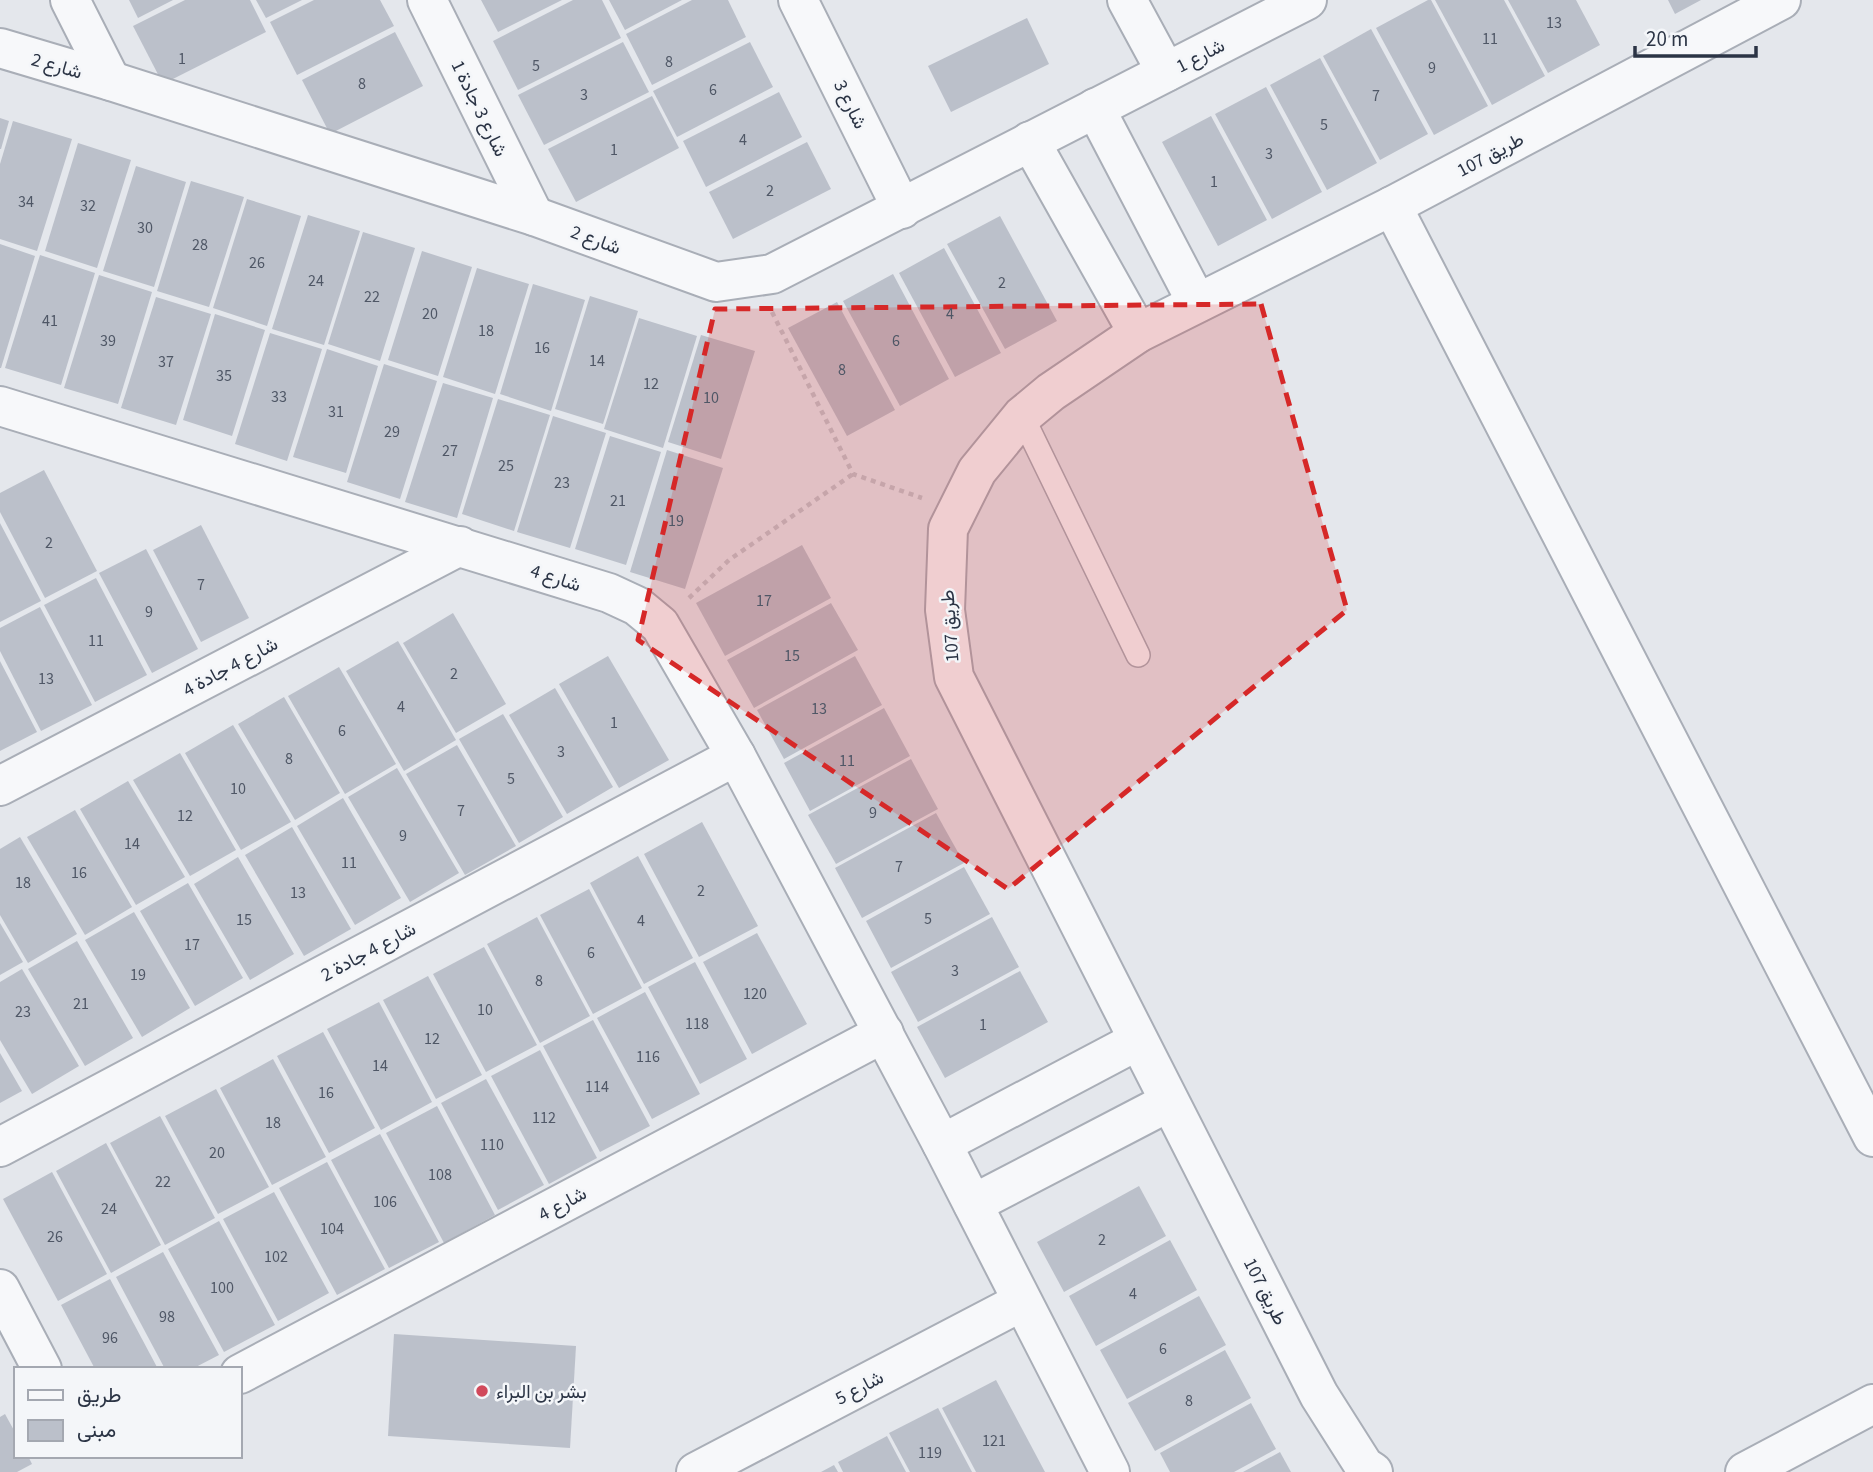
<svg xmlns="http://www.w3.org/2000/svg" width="1873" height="1472" font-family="'Source Sans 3',Vazirmatn,sans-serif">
	<rect width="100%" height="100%" fill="#e4e7ec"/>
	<g fill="#bbc0ca">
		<polygon points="129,0 173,0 138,18"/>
		<polygon points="185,0 250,0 266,32 163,84 133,26"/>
		<polygon points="256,0 302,0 266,18"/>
		<polygon points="314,0 380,0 394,26 297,75 270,22"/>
		<polygon points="481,0 562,0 498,32"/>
		<polygon points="573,0 602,0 621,38 518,90 493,41"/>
		<polygon points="609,0 682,0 625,30"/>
		<polygon points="692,0 728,0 746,37 652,85 626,34"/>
		<polygon points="1428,0 1431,0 1488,106 1434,135 1376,28"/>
		<polygon points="1435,0 1504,0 1545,76 1492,105"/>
		<polygon points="1508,0 1576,0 1600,45 1548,73"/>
		<polygon points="1668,0 1701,0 1675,14"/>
		<polygon points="1027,18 1049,64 951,112 928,66"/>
		<polygon points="1371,29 1428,134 1380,160 1323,56"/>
		<polygon points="395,32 423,86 330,134 302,80"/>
		<polygon points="623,42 649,92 544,145 518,95"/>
		<polygon points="750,42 773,87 677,137 653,91"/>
		<polygon points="1320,58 1377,163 1327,190 1270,85"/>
		<polygon points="1266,87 1322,192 1272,219 1215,114"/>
		<polygon points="779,92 802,137 706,187 683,141"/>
		<polygon points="652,96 679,148 576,202 548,149"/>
		<polygon points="1211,116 1267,220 1218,246 1162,142"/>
		<polygon points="0,118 9,121 1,149 0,149"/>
		<polygon points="13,121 72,139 37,251 0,239 0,164"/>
		<polygon points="807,142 831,189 733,239 709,192"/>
		<polygon points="78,143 131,160 97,268 45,251"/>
		<polygon points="136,166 186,182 154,287 103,271"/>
		<polygon points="191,181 244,197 209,307 157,291"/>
		<polygon points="247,199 301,216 267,326 213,308"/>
		<polygon points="308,215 360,231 324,345 272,329"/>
		<polygon points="1000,216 1057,321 1005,349 947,244"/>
		<polygon points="363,232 415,248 380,361 328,344"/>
		<polygon points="0,244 35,256 1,368 0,368"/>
		<polygon points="944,248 1001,353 955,377 899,273"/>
		<polygon points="422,251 472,267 438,376 388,360"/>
		<polygon points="40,255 95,273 61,385 5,368"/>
		<polygon points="477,268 529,284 495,394 443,377"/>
		<polygon points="893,274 949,379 900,406 843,301"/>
		<polygon points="99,275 152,292 118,404 64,388"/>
		<polygon points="533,284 585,300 551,411 500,394"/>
		<polygon points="590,296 638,311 603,424 555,409"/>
		<polygon points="156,297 211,314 176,425 121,408"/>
		<polygon points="837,302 895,410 847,436 788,328"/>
		<polygon points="215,314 265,330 232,436 183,420"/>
		<polygon points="639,318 697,336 663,448 604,429"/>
		<polygon points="270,333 322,349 287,461 235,444"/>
		<polygon points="701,335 755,351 721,459 668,442"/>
		<polygon points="327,349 378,366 346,473 293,457"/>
		<polygon points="384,364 437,381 400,499 347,482"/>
		<polygon points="443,383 493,398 457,518 405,502"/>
		<polygon points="498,399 550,415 514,531 462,514"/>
		<polygon points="553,416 606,433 570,548 517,532"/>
		<polygon points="610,436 661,452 626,565 575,549"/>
		<polygon points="667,450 723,468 685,589 630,572"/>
		<polygon points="44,470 97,571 45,598 0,512 0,493"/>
		<polygon points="0,523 41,601 0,622"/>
		<polygon points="201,525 249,618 201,642 153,550"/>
		<polygon points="802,545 831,598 725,656 696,603"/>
		<polygon points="146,549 198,649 152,673 99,573"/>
		<polygon points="96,578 147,675 95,702 44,605"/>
		<polygon points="831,603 858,650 754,708 727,660"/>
		<polygon points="40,607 92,705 41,731 0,651 0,628"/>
		<polygon points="453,613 506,704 456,733 403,643"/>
		<polygon points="398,641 456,740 404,771 346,671"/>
		<polygon points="608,656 669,760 619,788 559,684"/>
		<polygon points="855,656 882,705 784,759 757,710"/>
		<polygon points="0,661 37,732 0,751"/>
		<polygon points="339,667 396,764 345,794 288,696"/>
		<polygon points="555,688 613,787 567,814 509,715"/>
		<polygon points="284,697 340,793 295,820 238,724"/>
		<polygon points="884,708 910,756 810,811 784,763"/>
		<polygon points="503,714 563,817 519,843 459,739"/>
		<polygon points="233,725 291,822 241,850 185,753"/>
		<polygon points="457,745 516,846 465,875 406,774"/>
		<polygon points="180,753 236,850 190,876 133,780"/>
		<polygon points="911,759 938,809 836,864 808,815"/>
		<polygon points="397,768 459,873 410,902 348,797"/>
		<polygon points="128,781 185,877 136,905 80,809"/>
		<polygon points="343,798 401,898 355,925 297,826"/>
		<polygon points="75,810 132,907 85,935 27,837"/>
		<polygon points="936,813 964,863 862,918 835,868"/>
		<polygon points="702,822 758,926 699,957 644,854"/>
		<polygon points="292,827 351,929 304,956 245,855"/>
		<polygon points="20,837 77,934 28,963 0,915 0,849"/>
		<polygon points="638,856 693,958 644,984 590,883"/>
		<polygon points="238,857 294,954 250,980 194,884"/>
		<polygon points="964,867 990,914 891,968 866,921"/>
		<polygon points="188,883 243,978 195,1006 140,911"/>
		<polygon points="589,889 642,988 593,1014 540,915"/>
		<polygon points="134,912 190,1008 142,1037 85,940"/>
		<polygon points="537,917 590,1016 540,1043 487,944"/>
		<polygon points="992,917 1019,967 918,1022 891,972"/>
		<polygon points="0,923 23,962 0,975"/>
		<polygon points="757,933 807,1024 752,1054 703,962"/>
		<polygon points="77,941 133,1038 85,1066 28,969"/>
		<polygon points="484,947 537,1045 486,1072 433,974"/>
		<polygon points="695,962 747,1059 700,1084 648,987"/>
		<polygon points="22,969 79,1066 32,1094 0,1040 0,982"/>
		<polygon points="1020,971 1048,1022 945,1078 917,1027"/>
		<polygon points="428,976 482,1075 436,1099 383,1000"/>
		<polygon points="645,992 700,1094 652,1119 597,1018"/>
		<polygon points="379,1002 432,1102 381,1130 327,1029"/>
		<polygon points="593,1020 650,1126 600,1152 543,1046"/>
		<polygon points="323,1032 375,1128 329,1153 277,1056"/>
		<polygon points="540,1050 597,1158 549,1184 491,1076"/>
		<polygon points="0,1053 22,1091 0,1103"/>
		<polygon points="273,1059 326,1157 272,1185 220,1088"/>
		<polygon points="486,1079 544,1185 498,1210 441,1103"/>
		<polygon points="216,1089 269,1187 218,1214 165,1116"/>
		<polygon points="437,1106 495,1215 444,1243 386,1133"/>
		<polygon points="160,1116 215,1218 165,1245 110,1143"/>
		<polygon points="380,1134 439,1242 389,1268 331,1160"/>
		<polygon points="106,1143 161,1245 111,1273 56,1171"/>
		<polygon points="327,1162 385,1269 337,1295 279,1188"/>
		<polygon points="52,1172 107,1274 58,1301 3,1199"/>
		<polygon points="1139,1186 1166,1236 1064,1292 1037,1242"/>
		<polygon points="274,1192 329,1293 278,1321 223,1219"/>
		<polygon points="219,1221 275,1325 224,1352 168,1249"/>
		<polygon points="1170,1240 1197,1290 1096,1346 1069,1296"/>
		<polygon points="163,1252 219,1355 192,1369 165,1369 116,1277"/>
		<polygon points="110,1279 158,1369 95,1369 61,1305"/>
		<polygon points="1199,1296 1226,1345 1127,1399 1100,1350"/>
		<polygon points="394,1334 576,1346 570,1448 388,1436"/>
		<polygon points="1225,1350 1251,1398 1155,1451 1128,1403"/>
		<polygon points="996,1380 1045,1472 976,1472 942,1408"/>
		<polygon points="1251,1403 1276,1449 1234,1472 1170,1472 1160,1453"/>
		<polygon points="938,1408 972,1472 910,1472 889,1433"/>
		<polygon points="5,1414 16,1434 16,1456 28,1456 32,1464 17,1472 0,1472 0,1417"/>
		<polygon points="887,1436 906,1472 843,1472 838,1462"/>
		<polygon points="1280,1452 1291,1472 1243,1472"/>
		<polygon points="834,1465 838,1472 821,1472"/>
	</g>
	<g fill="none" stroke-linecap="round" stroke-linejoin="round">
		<defs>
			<polyline id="lane" points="1022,416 1138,655"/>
			<g id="street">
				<polyline points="70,0 111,81"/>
				<polyline points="427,0 534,216"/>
				<polyline points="798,0 902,209"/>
				<polyline points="1127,0 1166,72"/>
				<polyline points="0,48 111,81 534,216 716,282 772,274 1307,0"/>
				<polyline points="1095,108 1197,303"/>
				<polyline points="1030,141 1138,333"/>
				<polyline points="1392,206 1873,1137"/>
				<polyline points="0,406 609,593 637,606 660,625 736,756 942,1144 1110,1472"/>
				<polyline points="0,786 460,546"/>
				<polyline points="942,1144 1137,1041"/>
				<polyline points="0,1147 736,756"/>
				<polyline points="973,1204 1169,1102"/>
				<polyline points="0,1289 42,1369"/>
				<polyline points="240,1374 884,1033"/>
				<polyline points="696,1472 1021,1302"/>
				<polyline points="1373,1472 1364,1466 1319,1395 954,677 945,610 948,529 977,471 1022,416 1051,392 1138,333 1392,206 1781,0"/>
				<polyline points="1745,1472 1873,1404"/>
			</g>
		</defs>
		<use href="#lane" stroke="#a9aeb7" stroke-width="26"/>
		<use href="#street" stroke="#a9aeb7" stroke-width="42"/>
		<g stroke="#c2c5cb" stroke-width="4.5" stroke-dasharray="5 5" stroke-linecap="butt">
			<polyline points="772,312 853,474 922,498"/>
			<polyline points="689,598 729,560 853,474"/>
		</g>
		<use href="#lane" stroke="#f7f8fa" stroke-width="23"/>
		<use href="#street" stroke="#f7f8fa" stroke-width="38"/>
	</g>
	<path fill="#d62828" fill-opacity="0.2" stroke="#d62828" stroke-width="5" stroke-dasharray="14 9" stroke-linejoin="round" d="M1261 304 1347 610 1008 889 638 640 715 309Z"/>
	<circle fill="#d1495b" stroke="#f4f6f9" stroke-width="2.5" cx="482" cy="1391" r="7"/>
	<g text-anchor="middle" stroke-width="5" stroke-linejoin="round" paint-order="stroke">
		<g font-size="16" fill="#4f5766">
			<text x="1554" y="28">13</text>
			<text x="1490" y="44">11</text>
			<text x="182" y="64">1</text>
			<text x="669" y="67">8</text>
			<text x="536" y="71">5</text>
			<text x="1432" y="73">9</text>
			<text x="362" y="89">8</text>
			<text x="713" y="95">6</text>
			<text x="584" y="100">3</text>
			<text x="1376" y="101">7</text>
			<text x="1324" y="130">5</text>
			<text x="743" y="145">4</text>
			<text x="614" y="155">1</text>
			<text x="1269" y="159">3</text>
			<text x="1214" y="187">1</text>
			<text x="770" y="196">2</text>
			<text x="26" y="207">34</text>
			<text x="88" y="211">32</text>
			<text x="145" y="233">30</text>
			<text x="200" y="250">28</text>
			<text x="257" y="268">26</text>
			<text x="316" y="286">24</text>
			<text x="1002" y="288">2</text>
			<text x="372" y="302">22</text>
			<text x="430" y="319">20</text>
			<text x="950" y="319">4</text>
			<text x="50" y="326">41</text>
			<text x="486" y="336">18</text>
			<text x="108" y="346">39</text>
			<text x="896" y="346">6</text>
			<text x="542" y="353">16</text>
			<text x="597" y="366">14</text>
			<text x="166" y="367">37</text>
			<text x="842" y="375">8</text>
			<text x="224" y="381">35</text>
			<text x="651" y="389">12</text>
			<text x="279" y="402">33</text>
			<text x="711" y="403">10</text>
			<text x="336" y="417">31</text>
			<text x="392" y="437">29</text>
			<text x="450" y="456">27</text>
			<text x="506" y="471">25</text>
			<text x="562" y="488">23</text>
			<text x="618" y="506">21</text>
			<text x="676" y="526">19</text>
			<text x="49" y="548">2</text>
			<text x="201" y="590">7</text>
			<text x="764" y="606">17</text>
			<text x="149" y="617">9</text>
			<text x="96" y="646">11</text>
			<text x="792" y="661">15</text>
			<text x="454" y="679">2</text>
			<text x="46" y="684">13</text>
			<text x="401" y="712">4</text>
			<text x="819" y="714">13</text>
			<text x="614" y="728">1</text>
			<text x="342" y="736">6</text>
			<text x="561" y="757">3</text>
			<text x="289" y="764">8</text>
			<text x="847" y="766">11</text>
			<text x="511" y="784">5</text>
			<text x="238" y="794">10</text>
			<text x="461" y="816">7</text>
			<text x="873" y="818">9</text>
			<text x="185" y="821">12</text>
			<text x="403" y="841">9</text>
			<text x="132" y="849">14</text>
			<text x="349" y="868">11</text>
			<text x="899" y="872">7</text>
			<text x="79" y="878">16</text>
			<text x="23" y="888">18</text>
			<text x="701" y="896">2</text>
			<text x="298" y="898">13</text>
			<text x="928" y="924">5</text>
			<text x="244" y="925">15</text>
			<text x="641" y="926">4</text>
			<text x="192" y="950">17</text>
			<text x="591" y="958">6</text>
			<text x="955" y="976">3</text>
			<text x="138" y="980">19</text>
			<text x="539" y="986">8</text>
			<text x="755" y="999">120</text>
			<text x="81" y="1009">21</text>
			<text x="485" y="1015">10</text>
			<text x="23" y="1017">23</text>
			<text x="697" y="1029">118</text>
			<text x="983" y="1030">1</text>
			<text x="432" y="1044">12</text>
			<text x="648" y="1062">116</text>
			<text x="380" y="1071">14</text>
			<text x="597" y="1092">114</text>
			<text x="326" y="1098">16</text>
			<text x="544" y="1123">112</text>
			<text x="273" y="1128">18</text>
			<text x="492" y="1150">110</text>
			<text x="217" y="1158">20</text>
			<text x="440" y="1180">108</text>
			<text x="163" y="1187">22</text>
			<text x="385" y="1207">106</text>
			<text x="109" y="1214">24</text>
			<text x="332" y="1234">104</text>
			<text x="55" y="1242">26</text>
			<text x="1102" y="1245">2</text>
			<text x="276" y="1262">102</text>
			<text x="222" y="1293">100</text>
			<text x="1133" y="1299">4</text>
			<text x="167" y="1322">98</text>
			<text x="110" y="1343">96</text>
			<text x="1163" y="1354">6</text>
			<text x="1189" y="1406">8</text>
			<text x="994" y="1446">121</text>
			<text x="930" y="1458">119</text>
		</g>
		<g font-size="19" fill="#2b3445" stroke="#f4f6f9">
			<text transform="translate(1200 55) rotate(-27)" y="7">شارع 1</text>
			<text transform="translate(57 65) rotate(16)" y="7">شارع 2</text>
			<text transform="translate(851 104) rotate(64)" y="7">شارع 3</text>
			<text transform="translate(480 108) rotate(64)" y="7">شارع 3 جادة 1</text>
			<text transform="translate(1490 154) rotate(-28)" y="7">طريق 107</text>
			<text transform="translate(596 239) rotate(20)" y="7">شارع 2</text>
			<text transform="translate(556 577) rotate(18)" y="7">شارع 4</text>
			<text transform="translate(949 626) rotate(-94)" y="7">طريق 107</text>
			<text transform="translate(230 666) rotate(-28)" y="7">شارع 4 جادة 4</text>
			<text transform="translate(368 951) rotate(-28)" y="7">شارع 4 جادة 2</text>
			<text transform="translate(562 1203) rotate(-28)" y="7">شارع 4</text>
			<text transform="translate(1266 1291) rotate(63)" y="7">طريق 107</text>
			<text transform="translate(859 1387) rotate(-28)" y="7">شارع 5</text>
		</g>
		<g font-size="19" fill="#2b3445" stroke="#f4f6f9" text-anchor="start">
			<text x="496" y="1398">بشر بن البراء</text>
		</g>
	</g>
	<rect x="14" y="1367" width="228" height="91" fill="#f4f6f9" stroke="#a4a8b1" stroke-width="2"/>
	<rect x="28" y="1390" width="35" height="10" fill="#f7f8fa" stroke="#a4a8b1" stroke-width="2"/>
	<text x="77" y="1402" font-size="21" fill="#2b3445">طريق</text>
	<rect x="28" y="1420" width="35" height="21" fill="#bbc0ca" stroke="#a4a8b1" stroke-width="2"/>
	<text x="77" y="1437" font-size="21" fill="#2b3445">مبنى</text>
	<path d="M1635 46v10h121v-10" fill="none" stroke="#2b3445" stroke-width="3.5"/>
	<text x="1646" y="46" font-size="21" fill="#2b3445" stroke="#f4f6f9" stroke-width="5" paint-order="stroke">20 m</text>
</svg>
